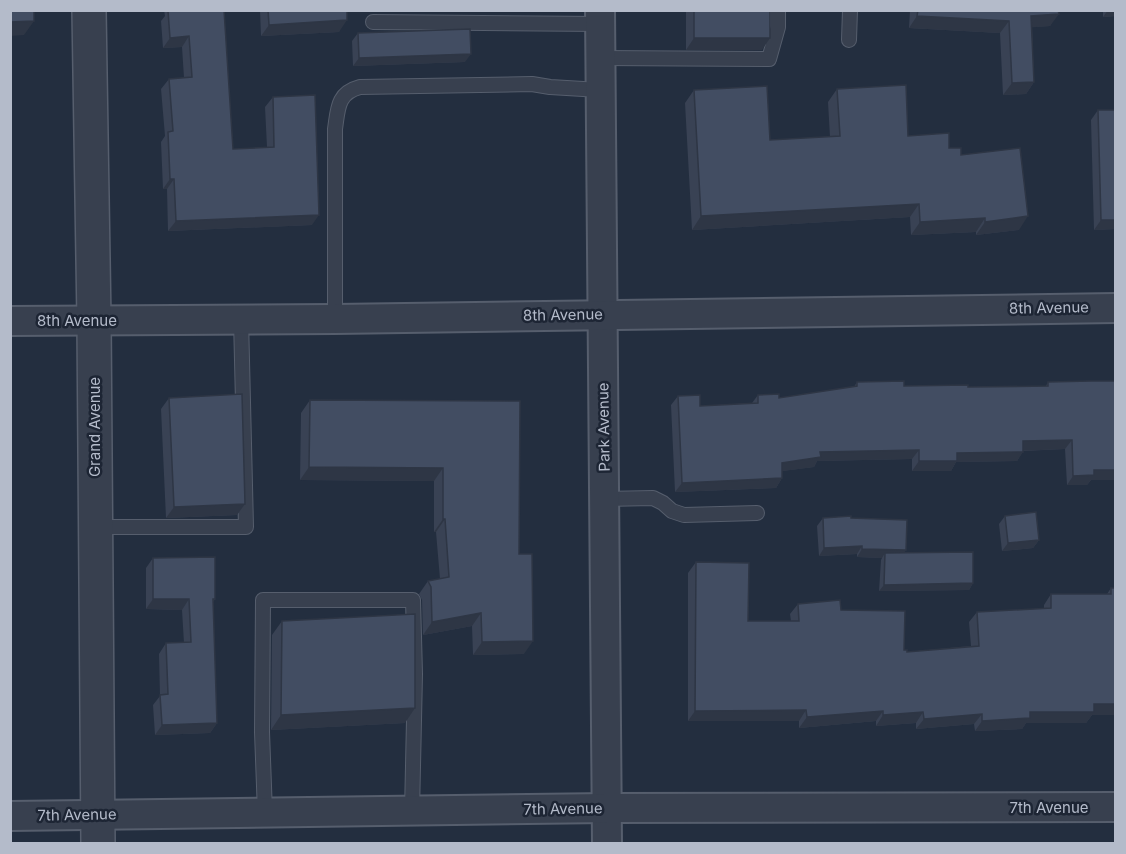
<svg xmlns="http://www.w3.org/2000/svg" width="1126" height="854" font-family="Inter,sans-serif">
	<rect width="100%" height="100%" fill="#232e3f"/>
	<g fill="none" stroke-linecap="round" stroke-linejoin="round">
		<defs>
			<g id="service">
				<polyline points="373,22 600,24"/>
				<polyline points="849,40 850,10"/>
				<polyline points="600,58 769,59 778,27 778,10"/>
				<path d="M335 319V129C338 109 337 93 360 87L532 84 550 87 600 90"/>
				<polyline points="604,499 653,498 663,503 672,511 684,515 757,513"/>
				<polyline points="95,527 246,527 241,319"/>
				<polyline points="265,813 262,732 263,600 413,600 415,674 412,812"/>
			</g>
			<g id="minor">
				<polyline points="600,10 607,844"/>
				<polyline points="10,321 335,319 1116,308"/>
				<polyline points="10,816 607,808 1116,807"/>
			</g>
			<polyline id="tertiary" points="89,10 94,321 98,844"/>
		</defs>
		<use href="#service" stroke="#565e6d" stroke-width="16"/>
		<use href="#minor" stroke="#565e6d" stroke-width="32"/>
		<use href="#tertiary" stroke="#565e6d" stroke-width="36"/>
		<use href="#service" stroke="#38404f" stroke-width="14"/>
		<use href="#minor" stroke="#38404f" stroke-width="28"/>
		<use href="#tertiary" stroke="#38404f" stroke-width="33"/>
	</g>
	<g fill="#394254">
		<polygon points="164,10 224,10 233,149 267,147 265,107 273,97 312,225 168,231 167,189 163,189 161,142 165,136 161,89 169,79 184,78 182,47 163,48 161,21 165,16"/>
		<polygon points="260,10 347,10 339,32 261,36"/>
		<polygon points="686,10 770,10 762,50 686,50"/>
		<polygon points="910,10 1058,10 1050,26 1032,27 1034,82 1026,94 1003,95 1000,33 909,28"/>
		<polygon points="1103,10 1116,10 1116,16 1103,17"/>
		<polygon points="358,33 465,62 353,66 352,41"/>
		<polygon points="837,89 908,136 949,148 961,155 1019,230 976,235 976,232 911,235 910,217 692,230 685,103 694,90 770,140 830,137 828,102"/>
		<polygon points="1098,110 1116,110 1116,229 1094,230 1091,120"/>
		<polygon points="1116,381 1116,480 1091,480 1087,485 1067,485 1065,449 1023,451 1017,461 956,462 951,471 912,471 912,459 817,461 814,467 782,471 782,478 776,488 675,492 671,405 678,396 700,406 752,403 758,395 779,398 854,387 857,382 904,386 968,387 1046,386 1048,382"/>
		<polygon points="169,398 245,504 237,515 166,518 161,409"/>
		<polygon points="310,400 520,401 519,554 524,654 473,655 472,626 423,635 422,600 419,594 428,581 440,579 436,532 434,532 434,481 300,480 301,413"/>
		<polygon points="1005,516 1039,540 1033,548 1002,551 999,524"/>
		<polygon points="823,518 851,518 904,553 973,583 969,590 879,591 881,560 882,558 857,557 857,554 819,556 817,526"/>
		<polygon points="153,558 215,599 213,602 217,723 210,733 155,735 153,705 160,696 159,654 166,643 184,643 182,610 146,609 146,568"/>
		<polygon points="696,562 748,621 791,621 790,614 798,604 841,610 907,652 971,646 969,622 977,612 1044,609 1044,605 1051,594 1107,594 1111,588 1116,588 1116,715 1092,715 1086,723 1026,723 1022,729 975,731 974,724 916,729 916,723 876,726 876,721 799,728 799,721 688,721 688,573"/>
		<polygon points="282,621 405,723 271,730 272,635"/>
	</g>
	<g fill="#2e3645">
		<polygon points="1108,10 1116,10 1116,16 1103,17"/>
		<polygon points="1059,14 1050,26 1023,28 1031,16"/>
		<polygon points="917,16 1009,21 1000,33 909,28"/>
		<polygon points="347,20 339,32 261,36 269,25"/>
		<polygon points="34,21 24,35 10,36 10,22"/>
		<polygon points="189,36 182,47 163,48 170,38"/>
		<polygon points="694,38 770,38 762,50 686,50"/>
		<polygon points="471,54 465,62 353,66 359,58"/>
		<polygon points="1034,82 1026,94 1003,95 1012,83"/>
		<polygon points="170,179 174,179 167,189 163,189"/>
		<polygon points="919,204 910,217 692,230 701,216"/>
		<polygon points="319,215 312,225 168,231 176,221"/>
		<polygon points="1028,216 1019,230 976,235 985,222"/>
		<polygon points="985,218 976,232 911,235 920,222"/>
		<polygon points="1101,220 1116,220 1116,229 1094,230"/>
		<polygon points="1072,440 1065,449 1016,451 1023,441"/>
		<polygon points="919,450 912,459 817,461 814,467 775,472 782,463 820,452"/>
		<polygon points="1023,452 1017,461 956,462 951,471 912,471 919,461 957,453"/>
		<polygon points="309,467 443,468 434,481 300,480"/>
		<polygon points="1094,470 1116,470 1116,480 1091,480 1087,485 1067,485 1073,476"/>
		<polygon points="782,478 776,488 675,492 682,483"/>
		<polygon points="245,504 237,515 166,518 174,507"/>
		<polygon points="443,519 445,519 436,532 434,532"/>
		<polygon points="1039,540 1033,548 1002,551 1008,543"/>
		<polygon points="862,546 857,554 819,556 824,548"/>
		<polygon points="862,549 906,550 901,558 885,553 882,558 857,557"/>
		<polygon points="973,583 969,590 879,591 884,585"/>
		<polygon points="153,599 189,599 182,610 146,609"/>
		<polygon points="481,613 472,626 423,635 432,622"/>
		<polygon points="533,641 524,654 473,655 482,642"/>
		<polygon points="1094,704 1116,704 1116,715 1092,715 1086,723 1026,723 1022,729 975,731 982,721 1030,712"/>
		<polygon points="415,708 405,723 271,730 281,715"/>
		<polygon points="806,710 799,721 688,721 695,711"/>
		<polygon points="883,711 876,721 799,728 807,717"/>
		<polygon points="923,712 916,723 876,726 883,715"/>
		<polygon points="982,714 974,724 916,729 924,719"/>
		<polygon points="217,723 210,733 155,735 162,725"/>
	</g>
	<g fill="#424d62" stroke="#2e3645" stroke-width="1.5">
		<polygon points="10,10 34,10 34,21 10,22"/>
		<polygon points="224,10 233,149 274,147 273,97 315,95 319,215 176,221 174,179 170,179 168,132 173,131 169,79 192,77 189,36 170,38 168,11"/>
		<polygon points="268,10 347,10 347,20 269,25"/>
		<rect x="694" y="10" width="76" height="28"/>
		<polygon points="918,10 1058,10 1059,14 1031,16 1034,82 1012,83 1009,21 917,16"/>
		<polygon points="470,29 471,54 359,58 358,33"/>
		<polygon points="906,85 908,136 949,133 949,148 961,148 961,155 1020,148 1028,216 985,222 985,218 920,222 919,204 701,216 694,90 767,86 770,140 840,136 837,89"/>
		<polygon points="1098,110 1116,110 1116,220 1101,220"/>
		<polygon points="904,381 904,386 968,385 968,387 1048,386 1048,382 1091,381 1116,381 1116,470 1094,470 1094,475 1073,476 1072,440 1023,441 1023,452 957,453 957,461 919,461 919,450 820,452 821,457 782,463 782,478 682,483 678,396 700,395 700,406 758,403 758,395 779,394 779,398 857,386 857,382"/>
		<polygon points="242,394 245,504 174,507 169,398"/>
		<polygon points="310,400 520,401 519,554 532,554 533,641 482,642 481,613 432,622 431,587 428,581 449,577 445,519 443,519 443,468 309,467"/>
		<polygon points="1036,512 1039,540 1008,543 1005,516"/>
		<polygon points="851,516 851,518 907,520 906,550 862,549 862,546 824,548 823,518"/>
		<polygon points="973,552 973,583 884,585 885,553"/>
		<polygon points="215,557 215,599 213,599 217,723 162,725 160,695 168,694 166,643 191,642 189,599 153,599 153,558"/>
		<polygon points="696,562 749,563 748,621 799,621 798,604 840,600 841,610 905,611 904,650 907,650 907,652 979,646 977,612 1051,608 1051,594 1111,594 1111,588 1116,588 1116,704 1094,704 1094,712 1030,712 1030,718 982,721 982,714 924,719 923,712 883,715 883,711 807,717 806,710 695,711"/>
		<polygon points="415,614 415,708 281,715 282,621"/>
	</g>
	<g text-anchor="middle" stroke-width="5" stroke-linejoin="round" paint-order="stroke">
		<g font-size="15" fill="#b4bbca" stroke="#1d2534">
			<text transform="translate(1049 308) rotate(-1)" y="5">8th Avenue</text>
			<text transform="translate(563 315) rotate(-1)" y="5">8th Avenue</text>
			<text x="77" y="326">8th Avenue</text>
			<text transform="translate(95 427) rotate(-90)" y="5">Grand Avenue</text>
			<text transform="translate(604 427) rotate(-91)" y="5">Park Avenue</text>
			<text x="1049" y="813">7th Avenue</text>
			<text transform="translate(563 809) rotate(-1)" y="5">7th Avenue</text>
			<text transform="translate(77 815) rotate(-1)" y="5">7th Avenue</text>
		</g>
	</g>
	<rect width="1126" height="854" fill="none" stroke="#b4bbca" stroke-width="24"/>
</svg>
